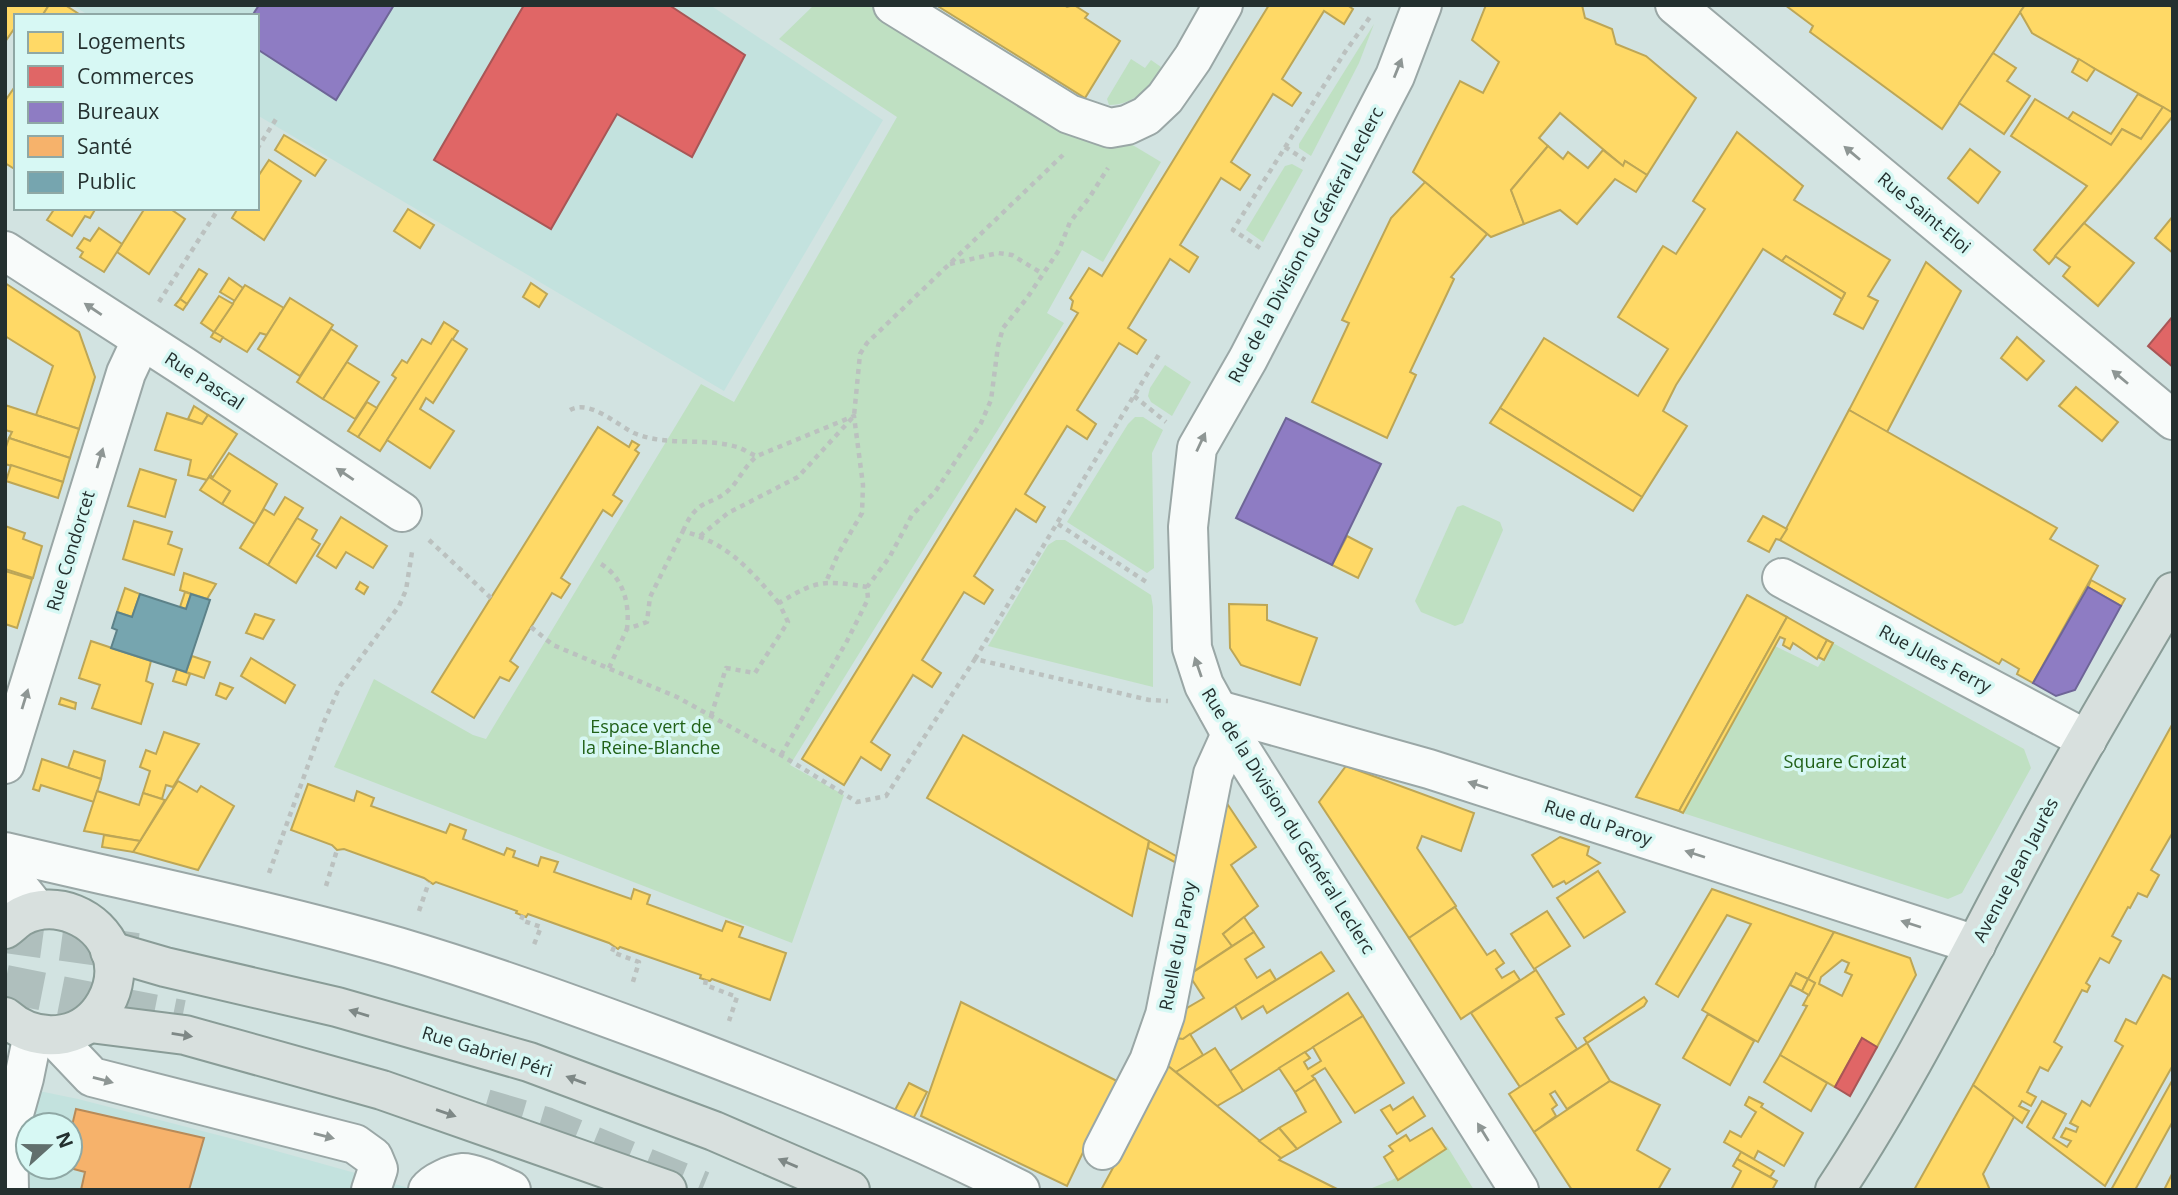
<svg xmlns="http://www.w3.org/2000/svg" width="2178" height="1195" font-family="'Open Sans',sans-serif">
	<rect width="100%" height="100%" fill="#d2e3e1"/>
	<g fill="#c3e2de" fill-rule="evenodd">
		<polygon points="72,5 710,5 883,120 724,391 257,115 257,16 90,16"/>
		<path d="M5 1084 78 1099 241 1141 416 1190H5ZM28 1125H70V1167H28Z"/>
	</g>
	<g fill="#bfe0c2">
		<polygon points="814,5 899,5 1161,162 1103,262 1082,250 1047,313 1064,323 790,765 844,795 792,943 334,767 374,679 473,735 486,739 701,384 734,402 897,117 779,39"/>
		<polygon points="1374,24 1359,63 1311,156 1299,148 1299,144"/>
		<path d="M1131 59 1145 68 1151 60 1161 67C1150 88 1134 105 1109 105L1107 99Z"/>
		<polygon points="1292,164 1303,170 1263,242 1246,230 1285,166"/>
		<polygon points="1165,365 1191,382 1172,416 1151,402 1148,396 1150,388"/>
		<polygon points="1135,417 1143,417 1163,430 1152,453 1154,568 1147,573 1067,522 1128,424"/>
		<polygon points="1463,505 1500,522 1503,530 1463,623 1455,626 1421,612 1415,601 1457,507"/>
		<polygon points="1056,540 1065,540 1151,595 1153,607 1153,687 988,646 1048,545"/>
		<polygon points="1833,643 2024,749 2031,768 1962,893 1948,899 1683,813 1775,646 1818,667"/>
		<polygon points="1447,1146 1474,1190 1367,1190 1392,1180"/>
	</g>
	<g fill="#ffd966" stroke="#bda656" stroke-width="2" fill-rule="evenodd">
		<polygon points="5,5 49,5 42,16 16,16 16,26 5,42"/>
		<polygon points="49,5 65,5 82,16 42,16"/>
		<polygon points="936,5 1064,5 1067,7 1074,5 1088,14 1085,18 1120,41 1085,98"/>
		<polygon points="1269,5 1347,5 1353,9 1344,24 1324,11 1282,79 1301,93 1292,106 1273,94 1231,162 1250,175 1240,190 1221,178 1180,245 1198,257 1189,272 1170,259 1128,328 1146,340 1137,354 1119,343 1077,410 1096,424 1087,439 1067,426 1025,494 1045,507 1036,522 1016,509 974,576 993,590 984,604 964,592 922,660 941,673 932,687 913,675 871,742 890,755 881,770 861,757 844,785 802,759 1078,313 1071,309 1073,301 1070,298 1089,268 1102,276"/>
		<polygon points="1486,5 1582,5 1585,18 1612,29 1616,44 1646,56 1696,98 1647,175 1625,161 1623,166 1560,113 1539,138 1548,146 1511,190 1524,224 1491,237 1413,172 1460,81 1483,93 1499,62 1472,40"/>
		<polygon points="1785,5 2025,5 1942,129 1810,32 1813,26"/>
		<polygon points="2025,5 2168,5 2173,8 2173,113 2032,33 2020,12"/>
		<polygon points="1993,53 2016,68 2007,81 2030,96 2004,134 1959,103"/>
		<polygon points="2079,59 2095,69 2087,81 2072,72"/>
		<polygon points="16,85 16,170 5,163 5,101"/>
		<polygon points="2138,94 2163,107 2141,139 2122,129 2111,145 2068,119 2073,112 2111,134"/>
		<polygon points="2035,99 2111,145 2122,129 2141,139 2163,107 2173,113 2173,116 2121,180 2049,264 2034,250 2087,186 2011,136"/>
		<polygon points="1737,132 1803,186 1794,200 1890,260 1868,296 1878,301 1863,329 1834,314 1845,293 1786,256 1782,261 1763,249 1676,385 1663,411 1687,426 1642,497 1500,408 1544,338 1638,396 1668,349 1618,317 1663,246 1676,254 1705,209 1693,201"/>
		<polygon points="284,135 326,160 315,176 275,150"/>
		<polygon points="1548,146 1563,159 1568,152 1588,168 1603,150 1623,166 1625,161 1647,175 1636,192 1615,179 1577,224 1560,210 1524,224 1511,190"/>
		<polygon points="1970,149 2000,172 1978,203 1948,178"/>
		<polygon points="269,160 301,181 264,240 232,218 238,208 257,208 257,178"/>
		<polygon points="1425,182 1487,234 1451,277 1454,279 1410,372 1416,375 1387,438 1312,402 1349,323 1342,320 1391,218"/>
		<polygon points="96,208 90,218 85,216 72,236 47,220 55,208"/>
		<polygon points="145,208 169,208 185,219 149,274 117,252"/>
		<polygon points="408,209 434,225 420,248 394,231"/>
		<polygon points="2173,216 2173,253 2155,238"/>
		<polygon points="2084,223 2134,263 2098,306 2063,276 2070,267 2055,256"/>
		<polygon points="99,228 122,244 104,272 80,257 83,252 77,248 84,238 90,241"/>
		<polygon points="1786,256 1845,293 1842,299 1782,261"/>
		<polygon points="1926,262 1961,291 1887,432 1849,410"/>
		<polygon points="199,269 207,274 187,304 180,299"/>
		<polygon points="229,278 243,288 235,301 220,292"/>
		<polygon points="5,283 79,332 95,377 79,429 36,415 53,366 5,336"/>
		<polygon points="531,283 547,294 539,307 523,297"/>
		<polygon points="245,285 284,308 267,335 260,333 247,352 214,332"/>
		<polygon points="219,296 233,304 214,332 201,323"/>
		<polygon points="290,298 333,325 300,376 258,349"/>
		<polygon points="180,299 187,304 183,310 175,305"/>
		<polygon points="444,322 458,331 380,451 358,437 396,378 392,375 402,360 407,363 422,339 431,344"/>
		<polygon points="331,329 357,346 323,399 297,382"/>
		<polygon points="214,332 223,337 220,342 211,337"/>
		<polygon points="2017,337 2044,361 2027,380 2001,358"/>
		<polygon points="452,339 467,349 433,403 426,398 420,409 454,431 430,468 387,440"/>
		<polygon points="347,362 379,382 355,419 323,399"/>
		<polygon points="2076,387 2118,422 2102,441 2059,406"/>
		<polygon points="367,402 377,408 358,437 348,431"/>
		<polygon points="5,405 79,429 70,458 9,438 12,432 5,430"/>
		<polygon points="194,406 208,415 202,424 188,419"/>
		<polygon points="1500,408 1642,497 1633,511 1490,423"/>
		<polygon points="1849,410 2057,528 2050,539 2098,566 2033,683 2017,674 2019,669 2002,659 1999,664 1780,540"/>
		<polygon points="167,413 202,424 208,415 237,434 207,480 188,475 191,460 155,450"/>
		<polygon points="598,427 629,447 632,441 639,445 635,450 639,453 613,495 622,501 612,516 603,510 561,578 570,584 561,598 552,593 510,661 518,667 509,681 500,677 474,718 432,692"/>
		<polygon points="9,438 70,458 63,482 5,464 5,450"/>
		<polygon points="229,453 277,484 255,524 222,504 230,491 209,477 210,475 213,477"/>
		<polygon points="11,465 63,482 58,498 6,481"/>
		<polygon points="140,469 176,480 165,517 128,506"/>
		<polygon points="209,477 230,491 222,504 200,490"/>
		<polygon points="285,497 303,508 268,565 240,548 264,509 274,515"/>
		<polygon points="1763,516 1787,529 1780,540 1776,539 1769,552 1748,541"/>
		<polygon points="341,517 387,546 373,568 346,552 336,568 317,556"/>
		<polygon points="297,518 317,530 312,539 320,544 296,583 268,565"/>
		<polygon points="134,521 172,532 168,544 182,549 174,575 123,559"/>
		<polygon points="5,526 25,533 23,539 42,546 33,578 5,569"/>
		<polygon points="1347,536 1372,549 1358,578 1332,565"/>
		<polygon points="5,571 32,579 17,628 5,624"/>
		<polygon points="184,573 216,584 207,599 180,590"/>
		<polygon points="2091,580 2125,599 2121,606 2088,587"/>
		<polygon points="360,582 368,587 364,594 356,589"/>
		<polygon points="125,588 140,594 132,617 117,612"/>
		<polygon points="185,592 191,594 186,609 180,607"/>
		<polygon points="1747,595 1787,617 1679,811 1636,797"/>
		<polygon points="1229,604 1267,605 1267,620 1317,638 1300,685 1241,665 1230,648"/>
		<polygon points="255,614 274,620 263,639 246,633"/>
		<polygon points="1787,617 1827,640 1817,659 1793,643 1790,649 1783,645 1785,639 1780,637 1683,813 1679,811"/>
		<polygon points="1827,640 1833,643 1824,660 1818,657"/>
		<polygon points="91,641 151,661 146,681 153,684 141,724 92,708 100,685 79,678"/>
		<polygon points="192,656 210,662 204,678 186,672"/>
		<polygon points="251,658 295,685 285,703 241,676"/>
		<polygon points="177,669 190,674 186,685 173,681"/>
		<polygon points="220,683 233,688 226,699 216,695"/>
		<polygon points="61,698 76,703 75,709 59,704"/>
		<polygon points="2173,723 2173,832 2151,870 2159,875 2147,897 2138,893 2130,908 2128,907 2112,936 2121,941 2109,963 2100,958 2086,983 2090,986 2087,992 2082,990 2054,1042 2062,1047 2048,1071 2040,1067 2027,1092 2036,1097 2031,1106 2022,1101 2019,1106 2029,1111 2022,1123 1973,1085"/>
		<polygon points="164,732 199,744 173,787 166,785 162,799 143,793 150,771 140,767 146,750 156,754"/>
		<polygon points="963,735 1149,841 1132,916 927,798"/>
		<polygon points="74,751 105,761 101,779 68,768"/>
		<polygon points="42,759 101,779 94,802 41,785 39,791 33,789"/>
		<polygon points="1346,766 1474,813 1461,851 1422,836 1417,848 1456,906 1409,938 1319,802"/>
		<polygon points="178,781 197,792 201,786 234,806 198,870 133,852"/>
		<polygon points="308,784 354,801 357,791 374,798 371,806 446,833 450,824 466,830 463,839 504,855 507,848 515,851 513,857 538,866 541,857 558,862 554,872 631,899 634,889 650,895 647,904 722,931 726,921 743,927 739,937 786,953 770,1000 712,979 710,981 706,980 700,978 701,975 620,947 618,949 609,943 528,914 526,917 516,913 517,911 436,882 433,884 424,878 344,849 337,850 332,845 291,830"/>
		<polygon points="97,791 139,805 143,793 165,800 140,841 84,831"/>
		<polygon points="1222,796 1256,847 1231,865 1258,906 1223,934 1232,946 1185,977"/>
		<polygon points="104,835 140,841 133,852 102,847"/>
		<polygon points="1560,837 1589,847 1587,855 1600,863 1566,884 1564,881 1553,887 1532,855"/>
		<polygon points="1149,841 1183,860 1182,866 1148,848"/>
		<polygon points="1598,871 1625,912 1584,938 1557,898"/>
		<polygon points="1712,889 1834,932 1808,979 1796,973 1758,1042 1702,1010 1751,924 1727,915 1678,997 1656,984"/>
		<polygon points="1455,907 1487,955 1495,950 1504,963 1496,969 1502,978 1514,971 1520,980 1461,1019 1409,938"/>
		<polygon points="1547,911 1570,946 1534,969 1511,934"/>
		<polygon points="1244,917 1254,932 1232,946 1223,934"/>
		<polygon points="1254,932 1264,947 1245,959 1257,978 1270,970 1276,980 1183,1039 1173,1038 1182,1011 1204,998 1189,975"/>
		<path d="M1834 932 1910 958 1916 975 1877 1047 1862 1038 1835 1087 1780 1055 1807 1006 1803 1005 1815 983 1808 979ZM1842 960 1849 963 1845 972 1852 975 1842 996 1819 984 1821 977Z"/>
		<polygon points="1321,952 1334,971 1267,1013 1263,1006 1242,1019 1235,1006"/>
		<polygon points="1536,970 1564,1014 1556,1018 1577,1049 1520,1087 1471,1013"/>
		<polygon points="1796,973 1808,979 1802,991 1790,985"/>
		<polygon points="2163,975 2173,980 2173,1065 2105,1186 2027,1127 2042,1101 2066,1114 2053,1138 2067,1147 2071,1141 2061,1137 2066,1128 2076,1132 2078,1127 2070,1123 2082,1101 2090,1106 2123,1046 2115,1041 2126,1019 2136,1024"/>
		<polygon points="1808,979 1815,983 1809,995 1802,991"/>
		<polygon points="1348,993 1363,1016 1243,1091 1230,1071"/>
		<polygon points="1644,997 1647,1001 1644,1006 1587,1043 1584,1038"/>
		<polygon points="961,1002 1117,1081 1067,1186 921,1116"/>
		<polygon points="1708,1014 1754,1041 1730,1085 1683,1058"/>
		<polygon points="1363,1016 1404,1083 1355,1113 1325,1068 1312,1076 1315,1079 1295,1092 1279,1068 1305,1052 1310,1058 1304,1062 1308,1069 1321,1061 1313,1047"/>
		<polygon points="1190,1034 1203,1055 1176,1072 1168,1066 1173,1038 1183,1039"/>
		<polygon points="1587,1043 1610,1081 1567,1109 1555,1091 1550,1094 1557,1105 1552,1109 1556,1116 1534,1132 1509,1094"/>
		<polygon points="1215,1048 1243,1091 1217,1106 1176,1072"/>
		<polygon points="1780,1055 1827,1083 1811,1111 1764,1082"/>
		<polygon points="1168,1066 1281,1158 1279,1160 1339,1190 1101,1190"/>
		<polygon points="1315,1079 1341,1122 1297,1149 1279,1128 1306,1112 1295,1092"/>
		<polygon points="2173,1079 2173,1121 2135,1190 2111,1190"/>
		<polygon points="1610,1081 1660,1105 1637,1150 1670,1169 1658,1190 1572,1190 1534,1132"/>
		<polygon points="909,1083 927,1092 913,1119 895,1110"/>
		<polygon points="1973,1085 2014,1117 1983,1174 1990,1190 1914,1190"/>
		<polygon points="1413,1097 1425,1116 1397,1134 1381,1110 1390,1105 1393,1110"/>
		<polygon points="1749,1097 1763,1104 1761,1107 1803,1133 1784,1166 1758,1151 1754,1159 1724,1142 1730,1131 1741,1137 1756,1112 1745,1105"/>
		<polygon points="1279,1128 1297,1149 1281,1158 1259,1141"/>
		<polygon points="1432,1128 1446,1149 1398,1180 1384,1157 1393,1151 1389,1146 1406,1135 1410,1141"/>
		<polygon points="1741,1152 1774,1171 1770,1177 1737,1159"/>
		<polygon points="1737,1159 1777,1181 1772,1190 1731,1190 1741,1171 1733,1166"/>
		<polygon points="2172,1174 2173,1190 2164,1190"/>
	</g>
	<g fill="#e06666" stroke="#a85656" stroke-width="2">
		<polygon points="524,5 669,5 745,55 692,157 617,114 551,229 434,160"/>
		<polygon points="2173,316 2173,367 2148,346"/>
		<polygon points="1862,1038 1877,1047 1850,1096 1835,1087"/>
	</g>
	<g fill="#8e7cc3" stroke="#6e6597" stroke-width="2">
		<polygon points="259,5 394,5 336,100 257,49 257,16 252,16"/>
		<polygon points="1286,418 1381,464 1332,565 1236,518"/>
		<polygon points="2088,587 2121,606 2075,690 2056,696 2033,683"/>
	</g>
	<polygon fill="#f6b26b" stroke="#b78b59" stroke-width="2" points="76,1109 204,1138 189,1190 81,1190 85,1172 66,1167 70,1167 70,1134"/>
	<polygon fill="#76a5af" stroke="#5d8289" stroke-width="2" points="140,594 186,609 191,594 210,600 186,672 111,648 117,630 112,628 117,612 132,617"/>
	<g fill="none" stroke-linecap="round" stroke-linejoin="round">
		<g stroke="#afbfbd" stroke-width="38" stroke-dasharray="38 19" stroke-linecap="butt">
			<polyline points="5,934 137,952"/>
			<polyline points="5,984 182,1019"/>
			<polyline points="485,1108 546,1126 702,1190"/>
		</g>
		<defs>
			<g id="minor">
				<polyline points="893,5 1069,114 1110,128 1127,125 1146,116 1165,98 1193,58 1223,5"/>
				<polyline points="1422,5 1395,76 1248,359 1197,448 1188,527 1192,648 1204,685 1231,734 1519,1190"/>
				<polyline points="1675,5 2173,420"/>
				<polyline points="5,251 183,366 402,512"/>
				<polyline points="1782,578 2087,740"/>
				<polyline points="1218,710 1429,769 1976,945"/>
				<polyline points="5,764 126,373 141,341"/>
				<path d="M5 852C136 883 269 910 398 947 489 974 579 1007 668 1040 787 1085 906 1132 1020 1190"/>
				<polyline points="5,863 18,886 37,910"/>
				<polyline points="53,1036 92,1077 355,1144 373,1157 378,1169 371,1190"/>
				<polyline points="1103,1150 1149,1061 1165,1015 1213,774 1231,734"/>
				<polyline points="9,1190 8,1135 24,1078 33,1034"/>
				<path d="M428 1190C434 1182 452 1174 463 1173 475 1173 499 1185 511 1190"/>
			</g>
			<g id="major">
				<path d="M5 929C11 925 16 919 22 916 55 899 98 917 111 951 123 986 100 1027 64 1034 42 1038 22 1032 5 1017"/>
				<polyline points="110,951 165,967 337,1007 529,1062 714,1131 850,1190"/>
				<polyline points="90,1023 185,1035 382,1090 667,1190"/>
				<path d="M1835 1190C1915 1069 1978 936 2048 809 2088 735 2131 664 2173 592"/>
			</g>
		</defs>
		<use href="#minor" stroke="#9aa7a6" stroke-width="42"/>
		<use href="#major" stroke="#899c97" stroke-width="42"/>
		<g stroke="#bbc1bf" stroke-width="4.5" stroke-dasharray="5 5" stroke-linecap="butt">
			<polyline points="1285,147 1305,160"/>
			<polyline points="257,149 278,116"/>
			<polyline points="1260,248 1233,230 1345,52 1370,17"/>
			<polyline points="950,264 998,253 1012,255 1043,274"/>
			<polyline points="159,302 219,208"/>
			<polyline points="1134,396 1166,422"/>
			<path d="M570 410C590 399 617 425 634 433 667 447 704 437 737 447 744 449 750 454 757 456"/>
			<polyline points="1058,524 1148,583"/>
			<path d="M683 531C698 495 712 508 732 487 741 476 746 465 757 456L854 416 863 485 862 513 838 554 826 582"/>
			<polyline points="700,536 728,513 798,477 854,416 860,354 867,343 1063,155"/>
			<polyline points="429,540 491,598"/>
			<path d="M601 564C624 578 630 605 627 629"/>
			<polyline points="531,627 553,645 677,697 781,755 857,802 886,796 975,659 1149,700 1168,701"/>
			<polyline points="975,659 1161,351"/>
			<path d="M609 668 627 629 647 622 650 597 683 531C729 544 748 568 779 603"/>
			<path d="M711 716 726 668 755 673 788 622 779 603C817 580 823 580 867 587"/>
			<polyline points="781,755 847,641 868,599 867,587 889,558 912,515 935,492 981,423 991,400 998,346 1003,328 1027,298 1059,250 1070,222 1089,198 1108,168"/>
			<polyline points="269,873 323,724 340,686 399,606 406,590 412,552"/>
			<polyline points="326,886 337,850"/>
			<polyline points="419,911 429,882"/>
			<polyline points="523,915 521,920 541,927 533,947"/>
			<polyline points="614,947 612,952 639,962 632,985"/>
			<polyline points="706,980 705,985 737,997 729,1021"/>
		</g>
		<use href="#minor" stroke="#f8fbfa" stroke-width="38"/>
		<use href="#major" stroke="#d8e0de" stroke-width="38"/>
	</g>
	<defs><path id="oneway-solid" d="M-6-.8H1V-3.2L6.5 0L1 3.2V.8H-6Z" transform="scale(1.75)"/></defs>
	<g fill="#8e9694">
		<use href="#oneway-solid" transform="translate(1398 68) rotate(-68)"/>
		<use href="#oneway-solid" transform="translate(1852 153) rotate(-140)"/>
		<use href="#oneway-solid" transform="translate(93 309) rotate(-146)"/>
		<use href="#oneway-solid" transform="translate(2120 377) rotate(-140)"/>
		<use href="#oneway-solid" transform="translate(1201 442) rotate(-65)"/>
		<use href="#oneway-solid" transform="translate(100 458) rotate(-73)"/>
		<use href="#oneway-solid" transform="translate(345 474) rotate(-146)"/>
		<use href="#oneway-solid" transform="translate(1198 667) rotate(-109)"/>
		<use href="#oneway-solid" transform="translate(25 699) rotate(-73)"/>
		<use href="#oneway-solid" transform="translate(1478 785) rotate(-162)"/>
		<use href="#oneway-solid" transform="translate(1695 854) rotate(-162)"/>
		<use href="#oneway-solid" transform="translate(1911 924) rotate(-162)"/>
		<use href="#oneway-solid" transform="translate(103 1080) rotate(15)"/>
		<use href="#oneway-solid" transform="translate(1483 1132) rotate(-122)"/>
		<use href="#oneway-solid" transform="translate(324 1136) rotate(14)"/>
	</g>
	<g fill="#7e8886">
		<use href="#oneway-solid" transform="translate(359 1013) rotate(-163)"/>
		<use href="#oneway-solid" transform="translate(182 1035) rotate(9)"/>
		<use href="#oneway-solid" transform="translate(576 1080) rotate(-160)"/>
		<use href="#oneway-solid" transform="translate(446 1113) rotate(19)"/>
		<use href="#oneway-solid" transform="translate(788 1163) rotate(-157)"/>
	</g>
	<g text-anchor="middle" stroke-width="7" stroke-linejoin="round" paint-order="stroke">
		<g font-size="18" fill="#24302f" stroke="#d7f8f4">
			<text transform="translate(1924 213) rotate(40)" y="6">Rue Saint-Eloi</text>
			<text transform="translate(1306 245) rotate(-62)" y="6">Rue de la Division du Général Leclerc</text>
			<text transform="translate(204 381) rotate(33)" y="6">Rue Pascal</text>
			<text transform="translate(71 551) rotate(-73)" y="6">Rue Condorcet</text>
			<text transform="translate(1935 659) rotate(28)" y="6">Rue Jules Ferry</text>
			<text transform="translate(1288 821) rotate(58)" y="6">Rue de la Division du Général Leclerc</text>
			<text transform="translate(1598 823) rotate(18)" y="6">Rue du Paroy</text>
			<text transform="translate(2016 870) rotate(-62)" y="6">Avenue Jean Jaurès</text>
			<text transform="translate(1178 946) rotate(-79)" y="6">Ruelle du Paroy</text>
			<text transform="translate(487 1052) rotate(17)" y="6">Rue Gabriel Péri</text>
		</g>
		<g font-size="18" fill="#216118" stroke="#d7f8f4">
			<text x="651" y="733">Espace vert de<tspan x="651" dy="21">la Reine-Blanche</tspan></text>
			<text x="1845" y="768">Square Croizat</text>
		</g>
	</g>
	<rect width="2178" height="1195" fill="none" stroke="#24302f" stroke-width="14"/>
	<rect x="14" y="14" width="245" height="196" fill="#d7f8f4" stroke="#8fa8a5" stroke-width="2"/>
	<rect x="28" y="32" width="35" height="21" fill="#ffd966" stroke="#8fa8a5" stroke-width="2"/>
	<text x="77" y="49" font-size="21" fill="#24302f">Logements</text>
	<rect x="28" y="66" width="35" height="21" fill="#e06666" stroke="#8fa8a5" stroke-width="2"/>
	<text x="77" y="84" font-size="21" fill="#24302f">Commerces</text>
	<rect x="28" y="102" width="35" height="21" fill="#8e7cc3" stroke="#8fa8a5" stroke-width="2"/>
	<text x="77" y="119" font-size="21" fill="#24302f">Bureaux</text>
	<rect x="28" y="136" width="35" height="21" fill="#f6b26b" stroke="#8fa8a5" stroke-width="2"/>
	<text x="77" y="154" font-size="21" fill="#24302f">Santé</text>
	<rect x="28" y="172" width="35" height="21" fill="#76a5af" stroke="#8fa8a5" stroke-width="2"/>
	<text x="77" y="189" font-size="21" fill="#24302f">Public</text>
	<g transform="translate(49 1146) rotate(69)"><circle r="33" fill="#d7f8f4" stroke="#8fa8a5" stroke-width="2"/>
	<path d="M0-5L12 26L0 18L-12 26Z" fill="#616f6d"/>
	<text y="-10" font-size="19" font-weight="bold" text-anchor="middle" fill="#24302f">N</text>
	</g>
</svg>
